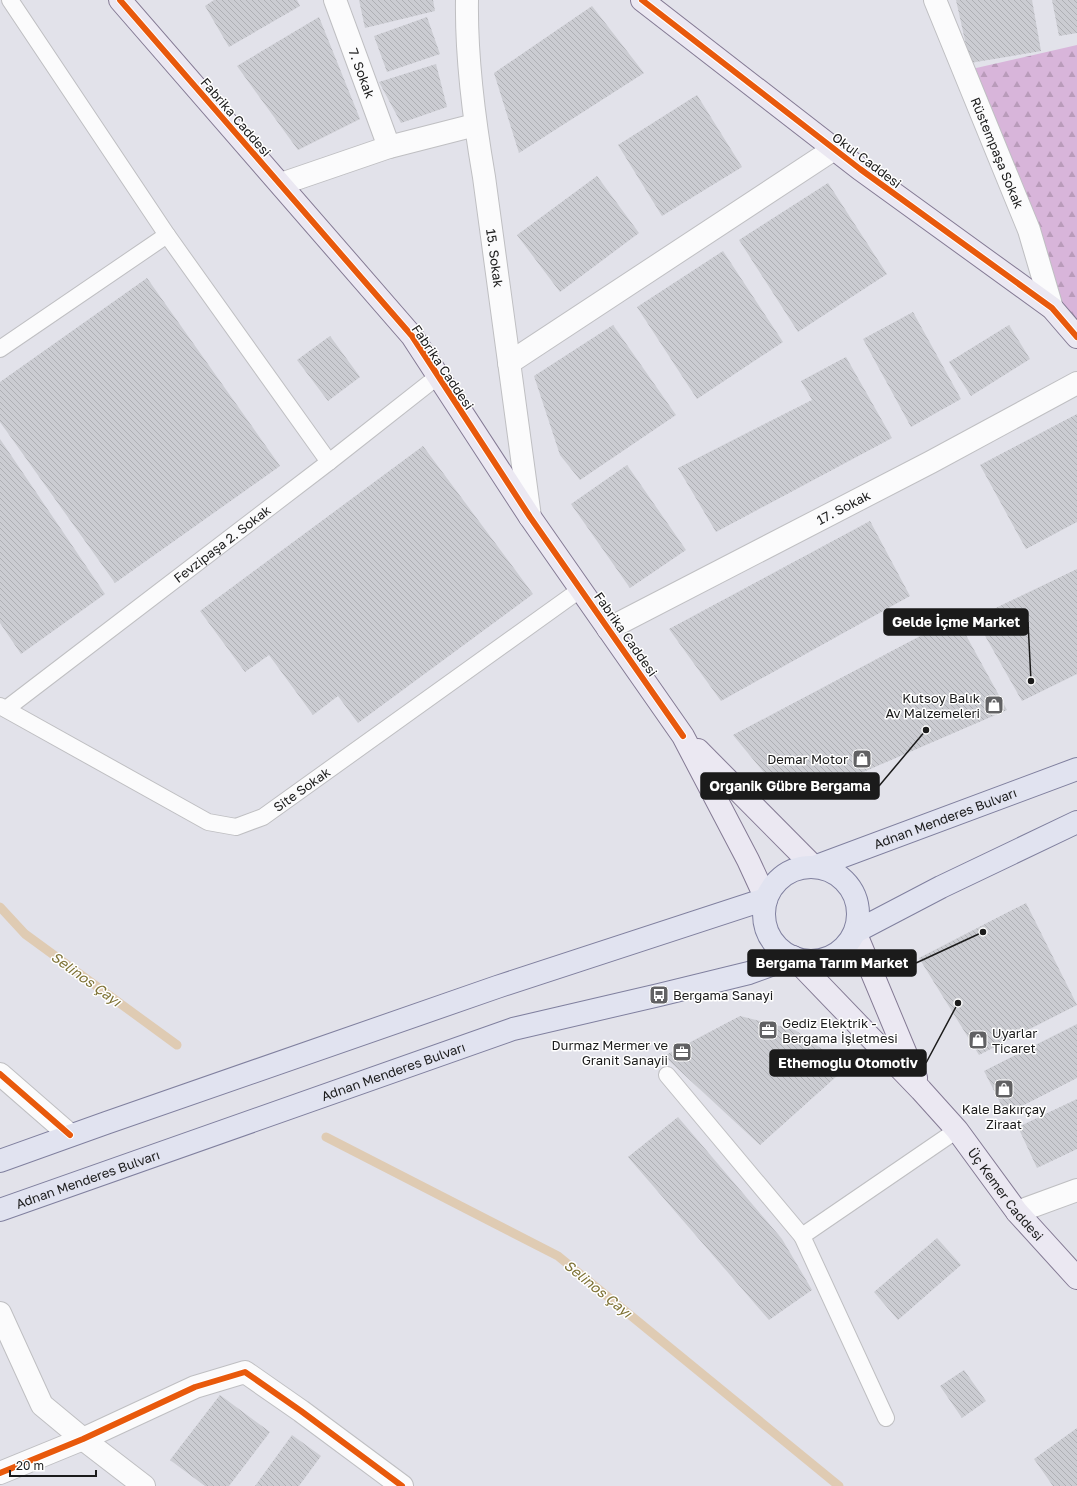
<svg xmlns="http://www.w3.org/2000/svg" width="1077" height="1486" font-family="'Golos Text',sans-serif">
	<defs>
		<pattern id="forest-firs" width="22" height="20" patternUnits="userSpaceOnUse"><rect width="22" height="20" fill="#d8b5da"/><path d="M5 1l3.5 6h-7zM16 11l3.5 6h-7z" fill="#b99bba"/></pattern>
		<pattern id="building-back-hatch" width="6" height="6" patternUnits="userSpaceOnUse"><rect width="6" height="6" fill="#cbccd2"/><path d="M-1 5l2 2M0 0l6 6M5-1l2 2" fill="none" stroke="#aeafb4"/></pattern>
	</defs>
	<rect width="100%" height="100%" fill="#e2e2ea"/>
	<polygon fill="url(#forest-firs)" points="1077,45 1077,337 1052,308 963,71"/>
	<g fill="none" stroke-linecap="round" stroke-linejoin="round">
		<g stroke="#dfcbb3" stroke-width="9">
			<polyline points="0,907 25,934 177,1045"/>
			<polyline points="326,1137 558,1256 839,1486"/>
		</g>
	</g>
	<g fill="url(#building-back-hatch)">
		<polygon points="214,0 297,0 300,6 229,47 205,6"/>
		<polygon points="359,0 433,0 435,11 365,28"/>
		<polygon points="956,0 1032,0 1041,51 970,63"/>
		<polygon points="1052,0 1077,0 1077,33 1059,36"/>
		<polygon points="592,6 644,73 519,153 494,73"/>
		<polygon points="319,17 360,119 298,150 237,66"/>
		<polygon points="427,17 440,54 387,72 374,36"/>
		<polygon points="436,64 447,107 401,123 379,82"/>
		<polygon points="697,95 742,167 662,216 618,145"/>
		<polygon points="597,176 639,233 560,292 517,235"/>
		<polygon points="828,183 887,274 798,332 739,240"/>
		<polygon points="723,251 783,342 697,399 637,307"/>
		<polygon points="147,278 280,466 115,583 0,422 0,382"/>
		<polygon points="913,312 961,399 911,427 863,339"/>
		<polygon points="613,325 676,415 580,480 560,455 534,376"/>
		<polygon points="1009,325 1030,359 971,396 949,362"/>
		<polygon points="330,336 360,377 328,401 297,360"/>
		<polygon points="846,357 892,438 716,532 678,468 812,400 801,381"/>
		<polygon points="1077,414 1077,522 1026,549 980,465"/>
		<polygon points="0,439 105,594 21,654 0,623"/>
		<polygon points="423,446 533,594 358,723 338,696 313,715 269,655 245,672 200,611"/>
		<polygon points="627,465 686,550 630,588 571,504"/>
		<polygon points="870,521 910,596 721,701 669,629"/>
		<polygon points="1077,569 1077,674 1022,701 975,618"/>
		<polygon points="956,617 1007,710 810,795 771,781 733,735"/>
		<polygon points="1026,903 1077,1005 979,1055 919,958"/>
		<polygon points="740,1016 795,1030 847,1067 760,1145 664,1056"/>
		<polygon points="1077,1024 1077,1078 1006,1114 984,1071"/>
		<polygon points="1077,1099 1077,1149 1037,1168 1018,1127"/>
		<polygon points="678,1117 782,1239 812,1290 769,1320 628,1157"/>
		<polygon points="937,1238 961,1265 898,1320 874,1292"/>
		<polygon points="964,1370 986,1401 962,1418 940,1386"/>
		<polygon points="220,1395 270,1432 229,1486 205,1486 170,1460"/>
		<polygon points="1077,1428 1077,1486 1053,1486 1034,1459"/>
		<polygon points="292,1435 321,1456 299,1486 255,1486"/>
	</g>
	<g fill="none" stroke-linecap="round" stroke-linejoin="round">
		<defs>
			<g id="lane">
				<polyline points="10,0 167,235 329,462"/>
				<polyline points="0,349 167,235"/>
				<path id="s1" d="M0 706 208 822 236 827 263 817 581 589"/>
				<path id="s2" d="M6 709 329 462 437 377"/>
				<polyline points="667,1075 802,1236"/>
				<polyline points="886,1418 802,1236 957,1130"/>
			</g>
			<g id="street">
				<path id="s3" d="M335 0 389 147"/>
				<path id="s4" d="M467 0C466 60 474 119 484 177L530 517"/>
				<path id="s5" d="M935 0 1029 230 1052 308"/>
				<polyline points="281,184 389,147 475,125"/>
				<polyline points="509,363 834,149"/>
				<path id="s6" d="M608 629 931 462 1077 383"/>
				<polyline points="0,1074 70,1135"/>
				<polyline points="1017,1212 1077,1190"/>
				<polyline points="0,1313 42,1405 83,1439 144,1486"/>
				<polyline points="0,1473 83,1439 195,1387 245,1372 301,1411 402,1486"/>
			</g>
			<g id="secondary">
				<polyline points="120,0 412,336 530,517 683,736 748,860 766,899"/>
				<polyline points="642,0 860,169 1052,308 1077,337"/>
				<polyline points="698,750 814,867"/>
				<polyline points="855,932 916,1078"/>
				<path id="s7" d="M793 957 921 1090 957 1130 1017 1212 1077 1278"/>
			</g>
			<g id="primary">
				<path id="s8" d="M814 867 1077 769"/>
				<circle cx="811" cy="914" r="47"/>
				<polyline points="855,932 941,887 1077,822"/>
				<polyline points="0,1161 106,1123 497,987 766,899"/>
				<path id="s9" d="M0 1210 513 1029 659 995 749 973 793 957"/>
			</g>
		</defs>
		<use href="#lane" stroke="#bfbfc2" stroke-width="18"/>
		<use href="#street" stroke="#bfbfc2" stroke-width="24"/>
		<use href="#secondary" stroke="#847a94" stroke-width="24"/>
		<use href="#primary" stroke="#80809f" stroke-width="24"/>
		<use href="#lane" stroke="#fbfbfc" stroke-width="16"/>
		<use href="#street" stroke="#fbfbfc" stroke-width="22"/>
		<use href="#secondary" stroke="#ebe8f2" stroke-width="22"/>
		<use href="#primary" stroke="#e1e3f0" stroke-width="22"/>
		<defs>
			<g id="cycleway">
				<polyline points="120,0 412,336 530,517 683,736"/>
				<polyline points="642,0 860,169 1052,308 1077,337"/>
				<polyline points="0,1074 70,1135"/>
				<polyline points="0,1473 83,1439 195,1387 245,1372 301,1411 402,1486"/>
			</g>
		</defs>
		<use href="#cycleway" stroke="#fff" stroke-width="8"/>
		<use href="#cycleway" stroke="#e8590c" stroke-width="6"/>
	</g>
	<defs>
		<symbol id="shop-square" viewBox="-11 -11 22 22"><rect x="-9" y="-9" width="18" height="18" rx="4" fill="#616163" stroke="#fff"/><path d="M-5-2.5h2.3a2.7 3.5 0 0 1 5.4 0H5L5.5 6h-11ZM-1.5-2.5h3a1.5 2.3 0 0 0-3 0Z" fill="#fff"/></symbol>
		<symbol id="bus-square" viewBox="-11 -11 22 22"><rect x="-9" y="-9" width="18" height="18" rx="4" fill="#616163" stroke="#fff"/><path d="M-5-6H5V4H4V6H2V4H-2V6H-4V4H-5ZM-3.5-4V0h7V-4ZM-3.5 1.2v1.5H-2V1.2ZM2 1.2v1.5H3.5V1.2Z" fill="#fff"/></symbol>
		<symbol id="office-square" viewBox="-11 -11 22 22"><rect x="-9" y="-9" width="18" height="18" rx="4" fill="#616163" stroke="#fff"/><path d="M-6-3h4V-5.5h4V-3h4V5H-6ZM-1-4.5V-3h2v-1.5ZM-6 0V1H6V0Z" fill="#fff"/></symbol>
	</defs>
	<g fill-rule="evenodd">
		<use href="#shop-square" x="983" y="694" width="22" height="22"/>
		<use href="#shop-square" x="851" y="748" width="22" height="22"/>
		<use href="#bus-square" x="648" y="984" width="22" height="22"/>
		<use href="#office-square" x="757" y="1019" width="22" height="22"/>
		<use href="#shop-square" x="967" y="1029" width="22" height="22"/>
		<use href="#office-square" x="671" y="1041" width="22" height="22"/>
		<use href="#shop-square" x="993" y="1078" width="22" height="22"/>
	</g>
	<g text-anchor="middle" stroke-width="3" stroke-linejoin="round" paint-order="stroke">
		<g font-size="13" fill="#1b1b1b" stroke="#fff">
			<text dy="5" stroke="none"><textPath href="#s3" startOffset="78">7. Sokak</textPath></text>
			<text transform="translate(236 117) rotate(49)" y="5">Fabrika Caddesi</text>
			<text dy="5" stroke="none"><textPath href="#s5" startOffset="165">Rüstempaşa Sokak</textPath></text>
			<text transform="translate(867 160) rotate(37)" y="5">Okul Caddesi</text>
			<text dy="5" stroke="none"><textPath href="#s4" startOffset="260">15. Sokak</textPath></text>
			<text transform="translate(443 367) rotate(56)" y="5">Fabrika Caddesi</text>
			<text dy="5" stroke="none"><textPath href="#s6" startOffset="265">17. Sokak</textPath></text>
			<text dy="5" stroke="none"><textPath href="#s2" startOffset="272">Fevzipaşa 2. Sokak</textPath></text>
			<text transform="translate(626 634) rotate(55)" y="5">Fabrika Caddesi</text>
			<text dy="5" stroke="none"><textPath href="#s1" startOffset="343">Site Sokak</textPath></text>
			<text dy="5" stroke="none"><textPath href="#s8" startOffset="140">Adnan Menderes Bulvarı</textPath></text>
			<text dy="5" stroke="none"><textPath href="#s9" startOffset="417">Adnan Menderes Bulvarı</textPath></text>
			<text dy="5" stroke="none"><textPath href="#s9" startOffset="93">Adnan Menderes Bulvarı</textPath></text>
			<text dy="5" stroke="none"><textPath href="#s7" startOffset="319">Üç Kemer Caddesi</textPath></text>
		</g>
		<g font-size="13" fill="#1b1b1b" stroke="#fff" text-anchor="end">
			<text x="980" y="703">Kutsoy Balık<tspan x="980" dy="15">Av Malzemeleri</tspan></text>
			<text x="848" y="764">Demar Motor</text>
			<text x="673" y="1000" text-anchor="start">Bergama Sanayi</text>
			<text x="782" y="1028" text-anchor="start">Gediz Elektrik -<tspan x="782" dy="15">Bergama İşletmesi</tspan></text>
			<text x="992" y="1038" text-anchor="start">Uyarlar<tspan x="992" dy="15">Ticaret</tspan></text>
			<text x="668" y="1050">Durmaz Mermer ve<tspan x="668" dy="15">Granit Sanayii</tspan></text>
			<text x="1004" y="1114" text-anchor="middle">Kale Bakırçay<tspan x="1004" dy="15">Ziraat</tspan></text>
		</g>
		<g font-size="14" font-style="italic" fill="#7e7235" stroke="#fff">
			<text transform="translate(86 979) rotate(36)" y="5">Selinos Çayı</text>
			<text transform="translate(598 1289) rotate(39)" y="5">Selinos Çayı</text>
		</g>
	</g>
	<path fill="none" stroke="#1b1b1b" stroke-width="1.5" d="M1031 681L1028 622M926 730L879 786M983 932L916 963M958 1003L926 1063"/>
	<g fill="#1b1b1b" stroke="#fff" stroke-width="1.5">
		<circle cx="1031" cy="681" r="4"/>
		<circle cx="926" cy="730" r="4"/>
		<circle cx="983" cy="932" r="4"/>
		<circle cx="958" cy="1003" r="4"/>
	</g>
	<g fill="#1b1b1b" stroke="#1b1b1b" stroke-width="1.5">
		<rect x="884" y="609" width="144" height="26" rx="4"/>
		<rect x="701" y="773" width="178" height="26" rx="4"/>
		<rect x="748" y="950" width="168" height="26" rx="4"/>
		<rect x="770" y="1050" width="156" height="26" rx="4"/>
	</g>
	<g font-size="14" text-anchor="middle" font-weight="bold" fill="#fff">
		<text x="956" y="627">Gelde İçme Market</text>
		<text x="790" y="791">Organik Gübre Bergama</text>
		<text x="832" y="968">Bergama Tarım Market</text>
		<text x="848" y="1068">Ethemoğlu Otomotiv</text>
	</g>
	<path d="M10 1470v6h86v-6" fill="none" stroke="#1b1b1b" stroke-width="2"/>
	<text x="16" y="1470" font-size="12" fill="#1b1b1b" stroke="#ffffff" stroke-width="3" paint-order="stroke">20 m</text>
</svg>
